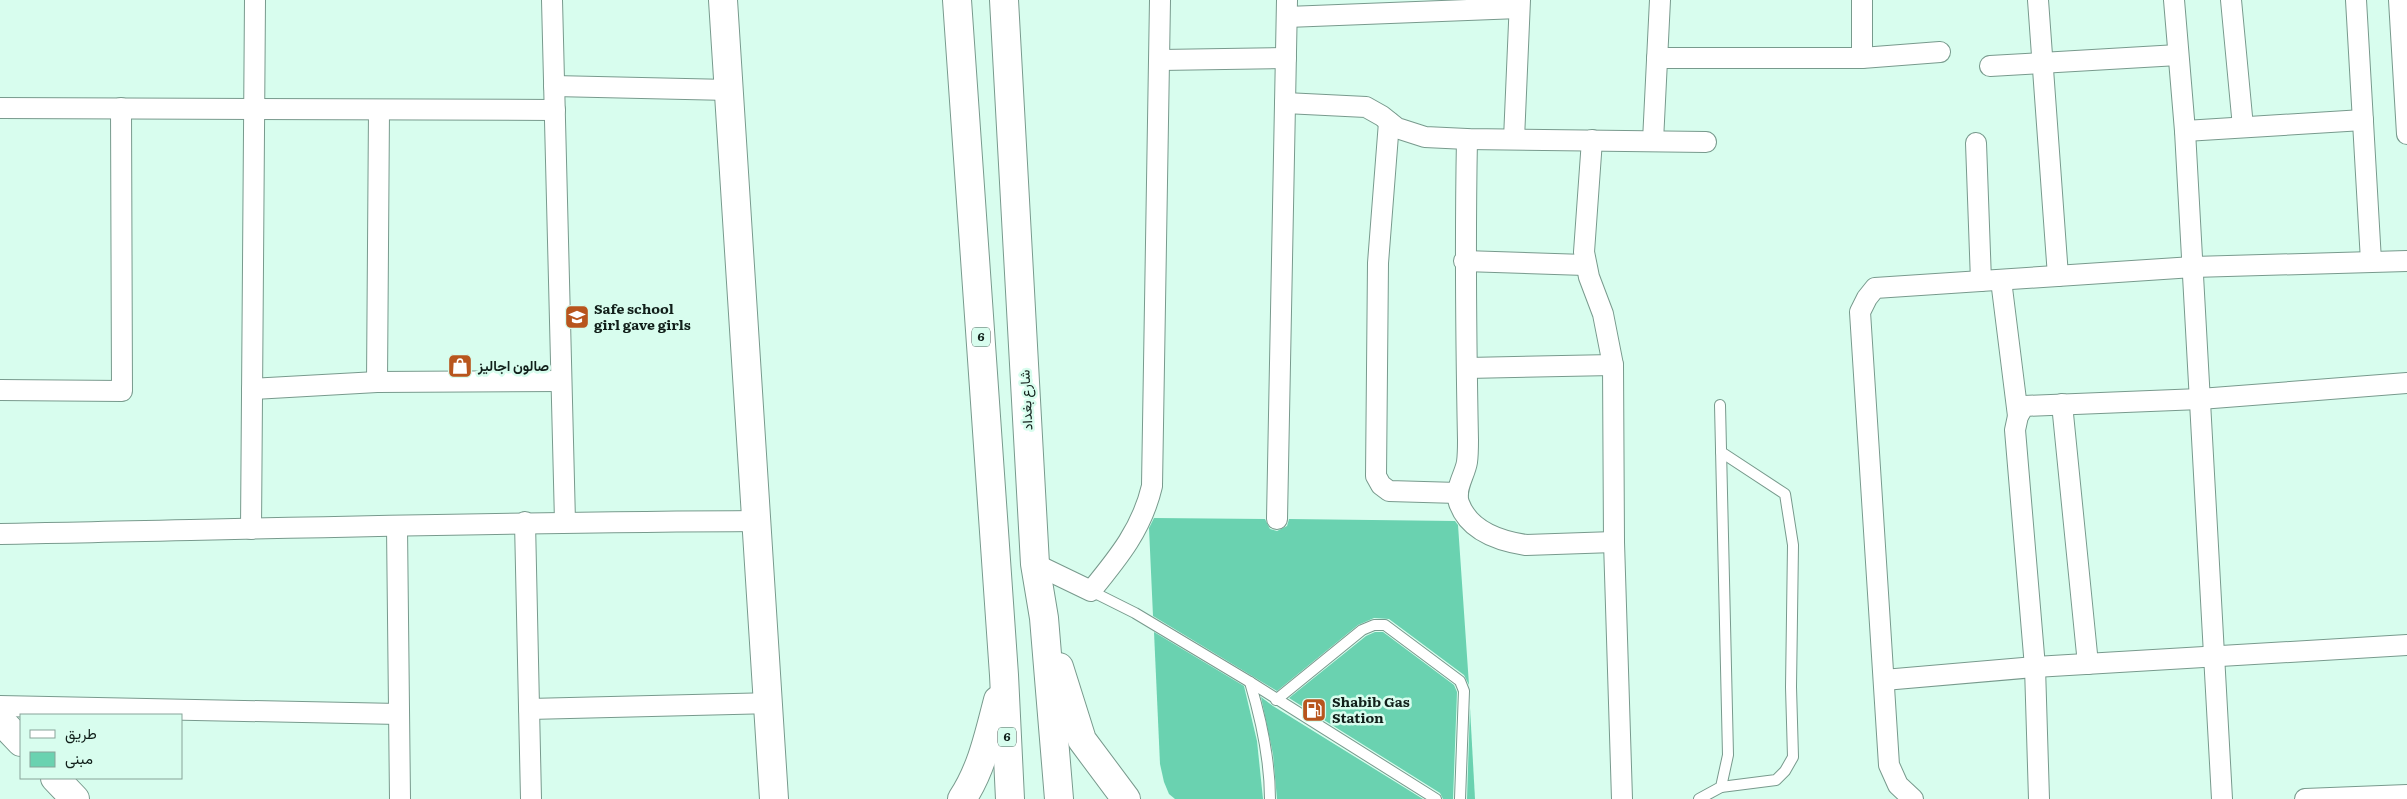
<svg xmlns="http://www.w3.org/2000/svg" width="2407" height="799" font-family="Literata,Vazirmatn,serif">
	<rect width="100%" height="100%" fill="#d8fdee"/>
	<g fill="#6ad2b0">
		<polygon points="1154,518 1265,519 1270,529 1277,531 1287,526 1289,519 1455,521 1458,525 1469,685 1464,675 1389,619 1374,618 1358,625 1277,691 1153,616 1149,528"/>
		<polygon points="1154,632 1244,686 1257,741 1263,799 1175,799 1169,794 1164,782 1160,764"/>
		<polygon points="1375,632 1383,632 1454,685 1457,692 1453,799 1443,799 1440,793 1289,698 1366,636"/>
		<polygon points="1261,697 1273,706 1423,799 1277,799 1273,754"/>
		<polygon points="1470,708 1475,799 1467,799"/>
	</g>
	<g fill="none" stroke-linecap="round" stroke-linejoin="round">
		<defs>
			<g id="lane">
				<polyline points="1091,591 1135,613 1250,682 1436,799"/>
				<path d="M1250 682C1261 719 1270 760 1270 799"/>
				<polyline points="1276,700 1362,630 1374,625 1385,625 1460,681 1464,691 1460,799"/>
				<polyline points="1721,787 1776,780 1785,771 1793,757 1791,687 1793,545 1785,494 1721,452"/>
				<polyline points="1699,799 1721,787 1728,755 1720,405"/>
			</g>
			<g id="street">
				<polyline points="552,0 565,522"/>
				<polyline points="2038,0 2058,276"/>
				<polyline points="2174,0 2185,131 2222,799"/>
				<polyline points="2231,0 2243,127"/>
				<polyline points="2356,0 2371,261"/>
				<polyline points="2399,0 2407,134"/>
				<polyline points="1287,17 1519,8"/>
				<polyline points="1657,58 1862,58 1940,52"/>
				<polyline points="1862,58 1862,0"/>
				<polyline points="1161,60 1286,58"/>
				<polyline points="1990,66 2178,55"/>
				<polyline points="554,86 729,90"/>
				<polyline points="1285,103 1366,107 1382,116 1397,128 1425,137 1467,139 1706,142"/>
				<polyline points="0,108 555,110"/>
				<polyline points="1389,122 1378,263 1376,476 1381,485 1389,491 1458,493"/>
				<polyline points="2185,131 2363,120"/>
				<path d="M1467 139C1465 240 1466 340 1468 440 1468 447 1468 455 1467 462 1465 475 1454 489 1459 503 1469 531 1499 541 1526 545L1614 542"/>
				<polyline points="1514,139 1520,0"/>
				<polyline points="1592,140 1584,252 1589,277 1603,314 1613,365 1614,542 1622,799"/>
				<polyline points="1653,141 1660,0"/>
				<polyline points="1976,143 1981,281"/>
				<polyline points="1464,261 1585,265"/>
				<polyline points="2001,280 2018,416"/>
				<polyline points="1467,368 1613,365"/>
				<polyline points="377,382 379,110"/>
				<polyline points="252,389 377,382 561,381"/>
				<polyline points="0,390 122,391 121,108"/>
				<polyline points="2062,404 2088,664"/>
				<polyline points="1277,519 1287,0"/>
				<polyline points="525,522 531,799"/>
				<polyline points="397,527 400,799"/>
				<polyline points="251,529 255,0"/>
				<path d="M0 534C253 529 505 522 758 521"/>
				<path d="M1035 564 1091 591C1118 558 1142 529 1152 486L1160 0"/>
				<polyline points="1884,680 2035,667 2407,645"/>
				<polyline points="0,706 399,714"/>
				<polyline points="529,709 770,703"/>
				<polyline points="1913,799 1898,785 1889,765 1860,312 1867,298 1875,288 2193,267 2407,261"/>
				<polyline points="2039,799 2035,667 2015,430 2018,416 2024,406 2200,399 2407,383"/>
				<polyline points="2305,799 2407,795"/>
			</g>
			<g id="secondary">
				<polyline points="723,0 774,799"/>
				<polyline points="0,720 21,742"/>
				<polyline points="55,778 75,799"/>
			</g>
			<g id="highway">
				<polyline points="957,0 1004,675 1010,799"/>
				<polyline points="1004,0 1035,564 1044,618 1059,799"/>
				<polyline points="1059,667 1082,740 1126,799"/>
				<path d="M962 799C982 769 989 734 998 700"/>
			</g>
		</defs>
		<use href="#lane" stroke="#789a8d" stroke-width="12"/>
		<use href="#street" stroke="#789a8d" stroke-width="22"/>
		<use href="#secondary" stroke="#789a8d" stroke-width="30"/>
		<use href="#highway" stroke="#789a8d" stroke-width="30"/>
		<use href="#lane" stroke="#fff" stroke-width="10"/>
		<use href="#street" stroke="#fff" stroke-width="20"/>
		<use href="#secondary" stroke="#fff" stroke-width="28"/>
		<use href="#highway" stroke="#fff" stroke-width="28"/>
	</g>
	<defs>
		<symbol id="school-square" viewBox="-11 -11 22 22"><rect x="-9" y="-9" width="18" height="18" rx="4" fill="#b8551d" stroke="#d8fdee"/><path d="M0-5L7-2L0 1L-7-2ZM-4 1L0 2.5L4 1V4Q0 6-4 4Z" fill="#fff"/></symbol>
		<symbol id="shop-square" viewBox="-11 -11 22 22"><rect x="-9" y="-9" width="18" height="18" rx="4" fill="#b8551d" stroke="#d8fdee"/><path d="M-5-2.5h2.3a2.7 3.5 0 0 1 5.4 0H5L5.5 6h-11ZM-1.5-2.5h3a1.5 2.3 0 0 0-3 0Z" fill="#fff"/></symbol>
		<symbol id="fuel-square" viewBox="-11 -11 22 22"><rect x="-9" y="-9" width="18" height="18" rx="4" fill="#b8551d" stroke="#d8fdee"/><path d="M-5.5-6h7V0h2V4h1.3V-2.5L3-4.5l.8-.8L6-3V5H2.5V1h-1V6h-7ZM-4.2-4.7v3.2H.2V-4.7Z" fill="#fff"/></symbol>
	</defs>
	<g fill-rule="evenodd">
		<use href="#school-square" x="563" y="303" width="28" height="28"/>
		<use href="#shop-square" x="446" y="352" width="28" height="28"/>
		<use href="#fuel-square" x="1300" y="696" width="28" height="28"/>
	</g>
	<g text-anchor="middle" stroke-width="5" stroke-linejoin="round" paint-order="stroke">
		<g fill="#d8fdee" stroke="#4d625a" stroke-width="1">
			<rect x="972" y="327.5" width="18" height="19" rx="4"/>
			<rect x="998" y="727.5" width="18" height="19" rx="4"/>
		</g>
		<g font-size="12" font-weight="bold" fill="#111f1a">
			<text x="981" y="341">6</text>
			<text x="1007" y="741">6</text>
		</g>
		<g font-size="14" font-weight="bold" fill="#111f1a" stroke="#d8fdee" text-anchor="start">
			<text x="594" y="314">Safe school<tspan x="594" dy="16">girl gave girls</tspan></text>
			<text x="478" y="371">صالون اجاليز</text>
			<text x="1332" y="707">Shabib Gas<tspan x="1332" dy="16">Station</tspan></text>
		</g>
		<g font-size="14" fill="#111f1a" stroke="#d8fdee">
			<text transform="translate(1026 400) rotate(-93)" y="5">شارع بغداد</text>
		</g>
	</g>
	<rect x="20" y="714" width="162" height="65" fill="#d8fdee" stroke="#88a499"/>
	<rect x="30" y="730" width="25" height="8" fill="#ffffff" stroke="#88a499"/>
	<text x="65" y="739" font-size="15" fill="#111f1a">طريق</text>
	<rect x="30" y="752" width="25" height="15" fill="#6ad2b0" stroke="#88a499"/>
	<text x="65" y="764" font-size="15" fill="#111f1a">مبنى</text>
</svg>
